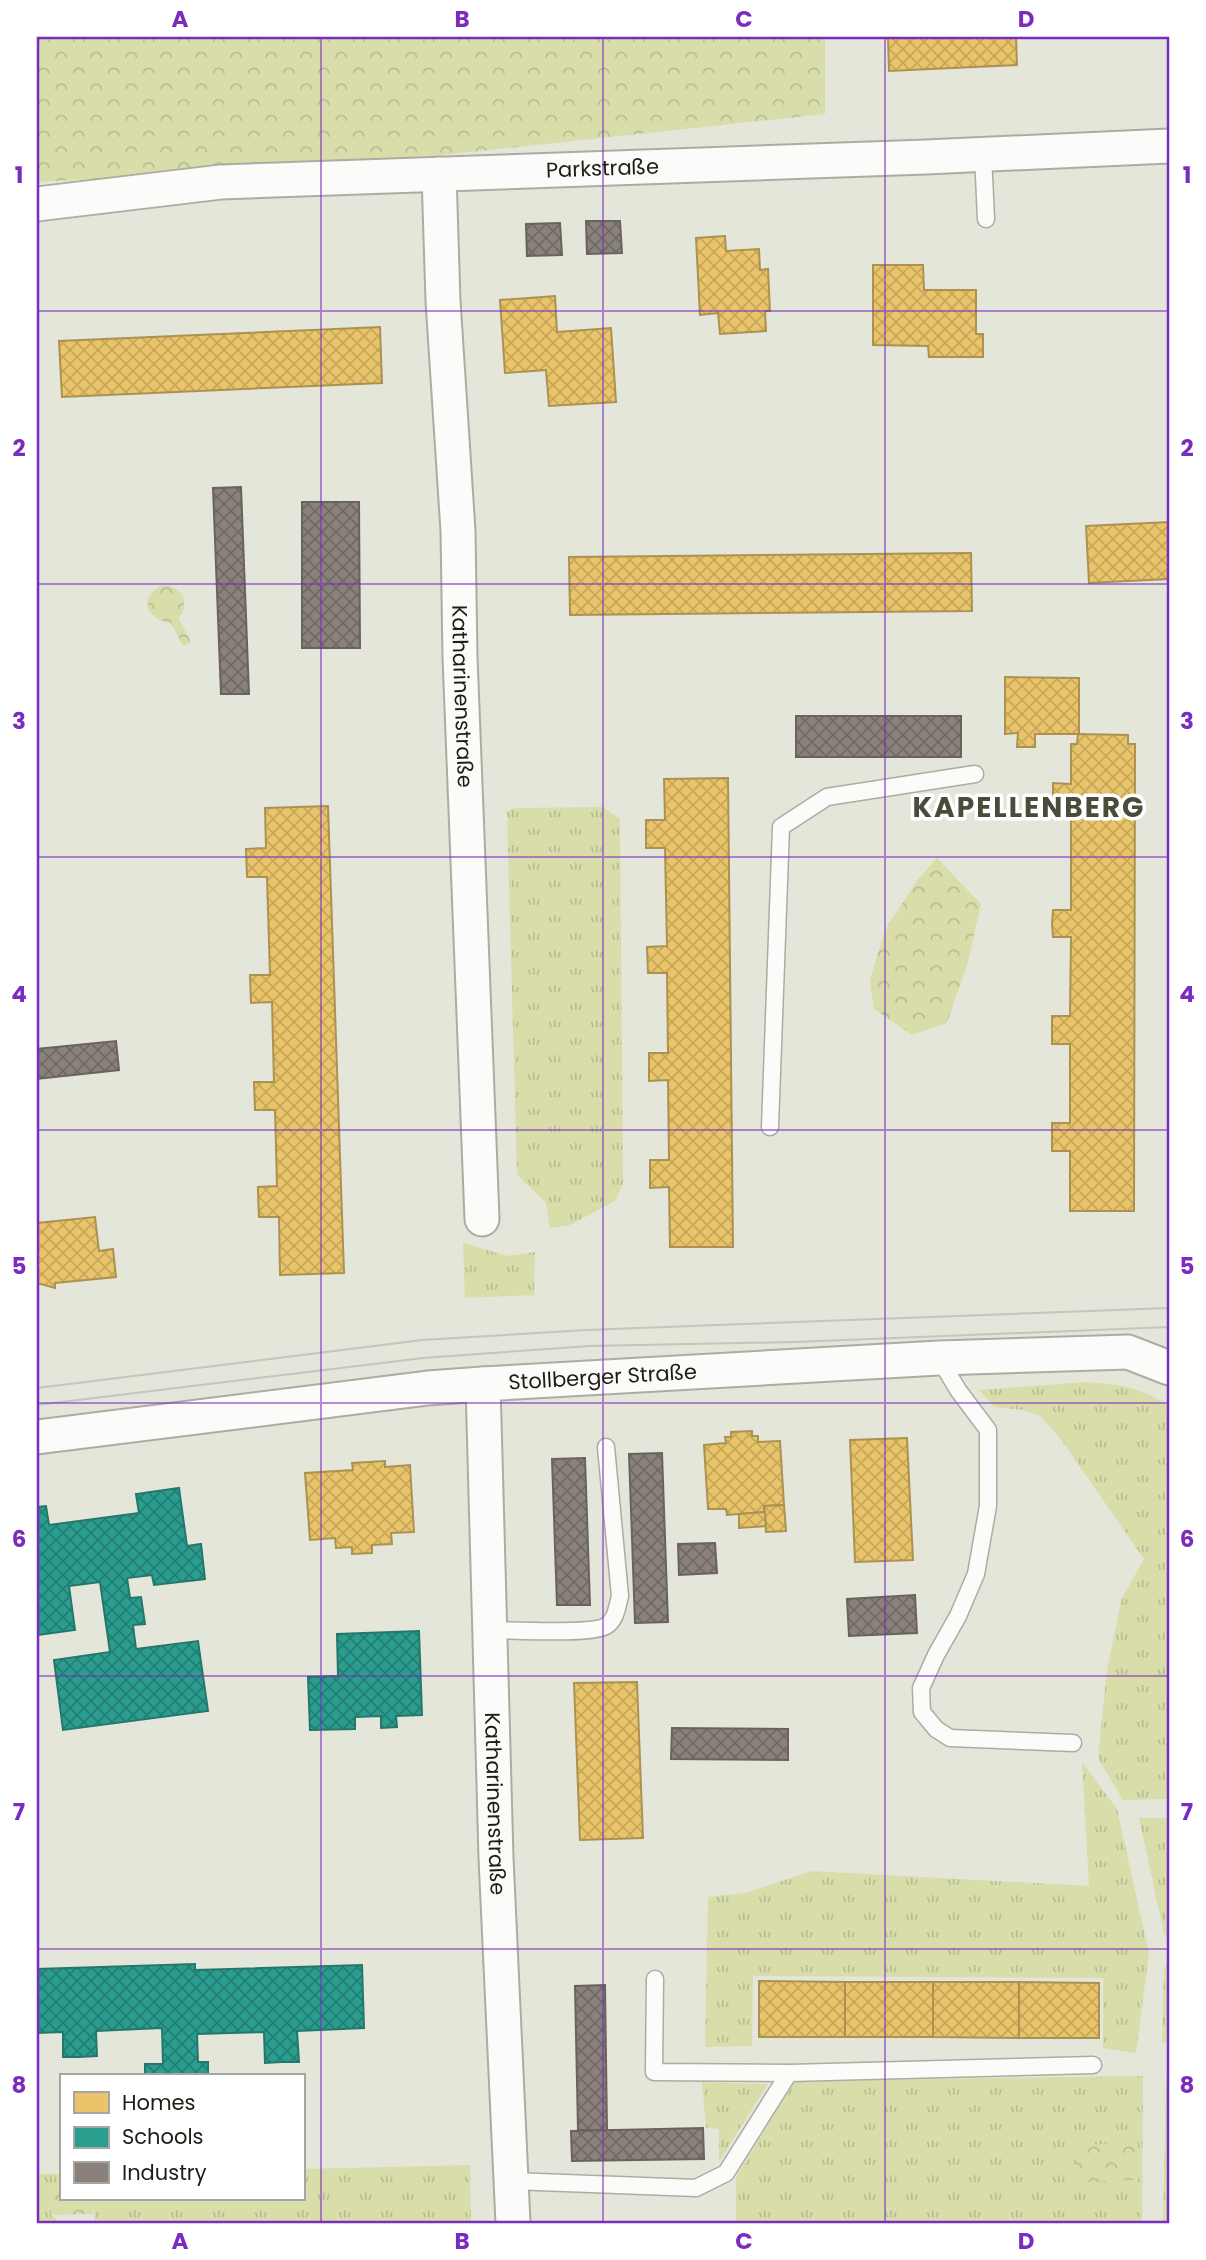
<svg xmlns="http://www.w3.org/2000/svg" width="1206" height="2260" font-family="Poppins,sans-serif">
	<defs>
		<pattern id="grass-tufts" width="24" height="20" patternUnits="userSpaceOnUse" patternTransform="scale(1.75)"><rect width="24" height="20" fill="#d8ddaa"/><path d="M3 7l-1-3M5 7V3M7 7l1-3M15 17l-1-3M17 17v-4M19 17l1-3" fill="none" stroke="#b9bd92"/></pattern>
		<pattern id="park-crowns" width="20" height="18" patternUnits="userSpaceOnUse" patternTransform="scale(1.75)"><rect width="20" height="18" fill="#d8ddaa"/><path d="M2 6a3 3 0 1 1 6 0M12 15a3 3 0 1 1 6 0" fill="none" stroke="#b9bd92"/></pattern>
		<pattern id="homes-cross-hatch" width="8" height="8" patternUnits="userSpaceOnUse" patternTransform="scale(1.75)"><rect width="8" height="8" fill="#e9c46a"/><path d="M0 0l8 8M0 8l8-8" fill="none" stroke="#c7a85b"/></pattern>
		<pattern id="schools-cross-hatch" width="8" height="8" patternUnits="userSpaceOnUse" patternTransform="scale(1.75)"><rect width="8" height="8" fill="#2a9d8f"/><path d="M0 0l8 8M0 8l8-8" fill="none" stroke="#237f74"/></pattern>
		<pattern id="industry-cross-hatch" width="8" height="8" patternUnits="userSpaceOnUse" patternTransform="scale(1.75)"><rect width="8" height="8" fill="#8a817c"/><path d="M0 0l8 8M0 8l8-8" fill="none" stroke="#706965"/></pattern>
	</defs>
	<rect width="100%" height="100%" fill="#e4e6da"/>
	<g fill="url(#grass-tufts)">
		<polygon points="603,807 620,819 623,1184 615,1201 570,1225 550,1228 546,1203 517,1175 507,812 513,808"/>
		<polygon points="463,1243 508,1256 535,1252 534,1295 465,1298"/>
		<path d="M1085 1382C1120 1385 1139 1386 1169 1406V1799L1123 1800 1098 1758 1107 1669 1122 1598 1144 1559 1060 1438 1040 1416 1023 1410 994 1407 979 1390Z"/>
		<polygon points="1082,1762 1117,1809 1149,1953 1136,2053 1103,2048 1103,1978 753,1976 752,2046 705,2047 708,1897 745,1893 812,1871 1089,1886"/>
		<polygon points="1139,1818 1169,1818 1169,1933 1165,1938"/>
		<polygon points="1169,1952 1169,2043 1162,2043 1164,1971"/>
		<polygon points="1143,2076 1142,2223 736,2223 736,2177 795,2081"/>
		<polygon points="1166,2077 1169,2077 1169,2223 1163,2223"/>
		<polygon points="702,2082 768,2084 719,2162 719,2129 706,2128"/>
		<polygon points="470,2165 471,2223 95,2223 93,2199 303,2199 303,2169"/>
		<polygon points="37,2174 61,2174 61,2185 50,2186 51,2215 61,2223 37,2223"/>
	</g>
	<g fill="url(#park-crowns)">
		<polygon points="37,37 825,37 825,114 320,168 37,182"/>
		<path d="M163 585C184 587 190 602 179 619L191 642 183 646 171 623C145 620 138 596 163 585Z"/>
		<polygon points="937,858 981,904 968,962 947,1023 912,1035 874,1009 870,980 885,930 918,879"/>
		<polygon points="1138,2143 1138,2180 1077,2182 1075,2145"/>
		<polygon points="50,2185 61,2185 61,2199 93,2199 93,2214 51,2215"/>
	</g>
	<g fill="url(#homes-cross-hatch)" stroke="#ac9251" stroke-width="2">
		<polygon points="888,37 1016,37 1017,65 889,71"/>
		<polygon points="725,236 726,251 759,249 760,270 768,269 770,311 765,311 766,331 720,334 718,313 700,315 696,238"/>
		<polygon points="873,265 923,265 924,290 976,290 976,334 983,334 983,357 929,357 928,346 873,345"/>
		<polygon points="555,296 557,332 611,328 616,402 549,406 546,370 505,373 500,300"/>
		<polygon points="380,327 382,383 62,397 59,341"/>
		<polygon points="1169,522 1169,579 1089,583 1086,526"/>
		<polygon points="971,553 972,611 570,615 569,557"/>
		<polygon points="1005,677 1079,678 1079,734 1035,734 1035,747 1017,747 1018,733 1005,734"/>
		<polygon points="1078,734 1128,735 1128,744 1135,744 1134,1211 1070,1211 1070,1151 1052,1151 1052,1123 1070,1123 1070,1044 1052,1044 1052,1016 1070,1016 1071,937 1053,937 1052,923 1053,910 1071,910 1071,811 1053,811 1053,783 1071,784 1071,744 1077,744"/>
		<polygon points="728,778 733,1247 670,1247 669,1187 650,1188 650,1160 669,1160 668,1080 649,1081 649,1053 668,1053 667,973 648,973 647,947 667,946 665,848 646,848 646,820 665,820 664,779"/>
		<polygon points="328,806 344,1273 280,1275 279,1217 259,1217 258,1193 258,1187 277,1186 275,1110 255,1110 254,1082 274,1082 272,1002 251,1003 250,975 270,975 267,877 247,877 246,849 266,848 265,808"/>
		<polygon points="95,1217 99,1251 113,1249 116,1277 55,1283 55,1288 37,1283 37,1223"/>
		<polygon points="752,1431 752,1436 758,1436 758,1442 780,1441 784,1505 764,1506 765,1512 727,1515 726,1509 708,1509 704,1445 726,1443 725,1437 731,1437 731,1432"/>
		<polygon points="907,1438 913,1560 855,1562 850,1440"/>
		<polygon points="385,1461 385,1467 410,1465 414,1532 391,1533 392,1544 372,1545 372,1553 352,1554 352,1547 336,1548 335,1538 310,1540 305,1473 353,1470 352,1463"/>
		<polygon points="784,1505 786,1531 766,1532 764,1506"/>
		<polygon points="765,1512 766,1526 739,1528 739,1514"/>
		<polygon points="637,1682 643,1838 580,1840 574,1683"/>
		<polygon points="759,1981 845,1982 845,2037 759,2037"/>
		<rect x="845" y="1982" width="88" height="55"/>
		<polygon points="933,1982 1019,1982 1019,2038 933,2037"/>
		<polygon points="1019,1982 1099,1983 1099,2038 1019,2038"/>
	</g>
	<g fill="url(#schools-cross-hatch)" stroke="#26776b" stroke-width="2">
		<polygon points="179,1488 187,1546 201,1544 205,1579 154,1585 152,1575 127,1578 130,1598 141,1597 145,1624 133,1625 136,1649 198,1641 208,1711 63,1730 54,1660 110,1652 100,1582 69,1586 75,1630 37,1635 37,1507 46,1506 49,1525 139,1513 136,1494"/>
		<polygon points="419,1631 422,1715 396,1716 397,1727 381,1728 381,1716 355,1717 355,1729 310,1730 308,1677 338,1676 337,1634"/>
		<polygon points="195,1964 195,1970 362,1965 364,2028 297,2031 299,2062 282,2062 265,2063 264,2032 197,2034 198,2062 208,2062 208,2076 145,2076 145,2064 163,2064 162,2028 96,2031 97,2056 79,2057 63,2057 63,2032 37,2033 37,1969"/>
	</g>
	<g fill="url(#industry-cross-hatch)" stroke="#69635d" stroke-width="2">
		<polygon points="586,221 620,221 622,253 587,254"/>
		<polygon points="560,223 562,255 527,256 526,224"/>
		<polygon points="241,487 249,694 221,694 213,488"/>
		<polygon points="302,502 359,502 360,648 302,648"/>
		<rect x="796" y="716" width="165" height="41"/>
		<polygon points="116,1041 119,1070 37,1079 37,1049"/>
		<polygon points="662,1453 668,1622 635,1623 629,1454"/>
		<polygon points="585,1458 590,1605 557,1605 552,1459"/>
		<polygon points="715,1543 717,1573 679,1575 678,1544"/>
		<polygon points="915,1595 917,1633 849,1636 847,1599"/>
		<polygon points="672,1728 788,1729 788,1760 671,1759"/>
		<polygon points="605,1985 607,2130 578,2130 575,1986"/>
		<polygon points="703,2128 704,2159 572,2161 571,2131"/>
	</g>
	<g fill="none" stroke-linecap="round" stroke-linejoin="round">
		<defs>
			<g id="lane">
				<polyline points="983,155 986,219"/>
				<polyline points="770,1127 781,827 827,797 975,774"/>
				<polyline points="939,1358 958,1390 988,1430 988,1506 976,1574 958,1616 936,1655 921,1688 922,1712 936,1729 950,1738 1073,1743"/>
				<path d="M489 1630C511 1630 591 1635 606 1626 616 1620 617 1607 620 1596L606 1447"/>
				<polyline points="655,1979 654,2072 789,2073"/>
				<polyline points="512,2181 696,2188 726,2173 789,2073 1093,2065"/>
			</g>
			<g id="street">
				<path id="s1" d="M439 174 443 301 458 531 460 657 482 1219"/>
				<path id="s2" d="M37 204 221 182 926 157 1169 146"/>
				<path id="s3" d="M483 1384 496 1858 513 2223"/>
				<path id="s4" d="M37 1437 428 1388 483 1384 939 1358 1128 1352 1169 1368"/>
			</g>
		</defs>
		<use href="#lane" stroke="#abada3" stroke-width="19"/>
		<use href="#street" stroke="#abada3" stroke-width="37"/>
		<use href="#lane" stroke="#fbfbf9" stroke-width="16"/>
		<use href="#street" stroke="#fbfbf9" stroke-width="33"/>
		<g stroke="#c4c4c1" stroke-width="2">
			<polyline points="37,1388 422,1340 586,1330 1169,1308"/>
			<polyline points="37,1405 423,1358 589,1346 796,1342 1169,1327"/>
		</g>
	</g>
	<path fill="none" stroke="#7b2cbf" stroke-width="2" stroke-opacity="0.55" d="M321 37V2223M603 37V2223M885 37V2223M37 311H1169M37 584H1169M37 857H1169M37 1130H1169M37 1403H1169M37 1676H1169M37 1949H1169"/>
	<g text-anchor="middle" stroke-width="7" stroke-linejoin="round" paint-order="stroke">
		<g font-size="21" fill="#1d1d16" stroke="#fff">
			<text dy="7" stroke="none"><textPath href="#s2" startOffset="567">Parkstraße</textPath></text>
			<text dy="7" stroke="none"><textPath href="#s1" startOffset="523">Katharinenstraße</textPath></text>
			<text dy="7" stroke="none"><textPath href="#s4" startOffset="569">Stollberger Straße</textPath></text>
			<text dy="7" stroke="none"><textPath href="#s3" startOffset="420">Katharinenstraße</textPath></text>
		</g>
		<g font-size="28" font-weight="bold" letter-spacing="2" fill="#4a4c3a" stroke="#fff">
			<text x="1029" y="817">KAPELLENBERG</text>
		</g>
	</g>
	<rect width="1206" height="2260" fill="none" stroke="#ffffff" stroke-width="77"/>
	<rect x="60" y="2074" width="245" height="126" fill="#ffffff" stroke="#a5a5a2" stroke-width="2"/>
	<rect x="74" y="2092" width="35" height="21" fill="#e9c46a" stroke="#a5a5a2" stroke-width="2"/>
	<text x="122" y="2110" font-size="21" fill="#1d1d16">Homes</text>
	<rect x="74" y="2127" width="35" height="21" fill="#2a9d8f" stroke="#a5a5a2" stroke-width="2"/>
	<text x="122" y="2144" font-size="21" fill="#1d1d16">Schools</text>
	<rect x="74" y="2162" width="35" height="21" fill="#8a817c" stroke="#a5a5a2" stroke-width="2"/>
	<text x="122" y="2180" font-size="21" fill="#1d1d16">Industry</text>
	<rect x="38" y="38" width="1130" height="2184" fill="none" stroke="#7b2cbf" stroke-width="2.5"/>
	<g font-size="23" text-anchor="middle" font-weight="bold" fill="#7b2cbf">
		<text x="180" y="27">A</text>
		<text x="462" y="27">B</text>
		<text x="744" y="27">C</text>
		<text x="1026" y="27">D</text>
		<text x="19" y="183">1</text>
		<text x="1187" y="183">1</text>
		<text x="19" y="456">2</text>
		<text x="1187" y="456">2</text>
		<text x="19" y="729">3</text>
		<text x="1187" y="729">3</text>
		<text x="19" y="1002">4</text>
		<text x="1187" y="1002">4</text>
		<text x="19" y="1274">5</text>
		<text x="1187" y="1274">5</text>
		<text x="19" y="1547">6</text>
		<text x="1187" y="1547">6</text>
		<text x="19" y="1820">7</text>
		<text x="1187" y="1820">7</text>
		<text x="19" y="2093">8</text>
		<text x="1187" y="2093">8</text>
		<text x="180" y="2249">A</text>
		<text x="462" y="2249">B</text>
		<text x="744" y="2249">C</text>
		<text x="1026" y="2249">D</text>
	</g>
</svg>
